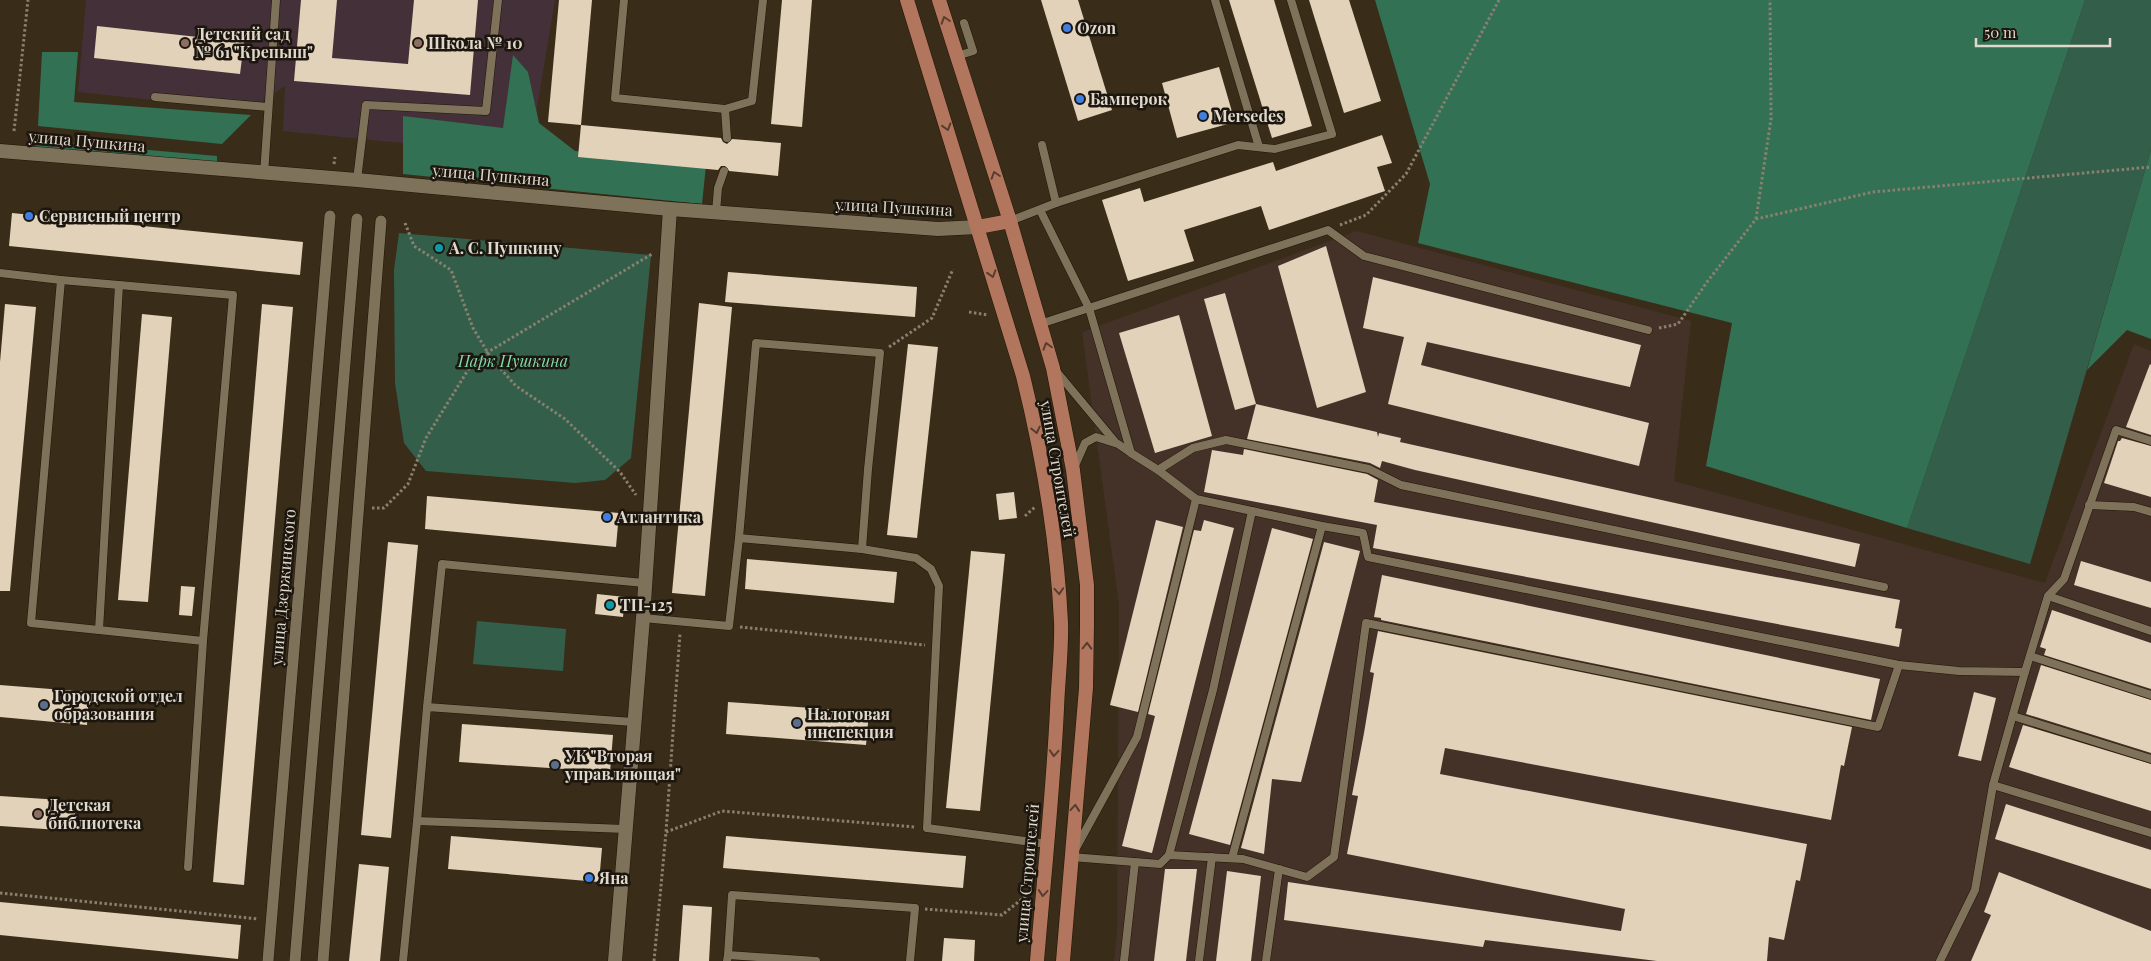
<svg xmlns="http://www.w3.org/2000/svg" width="2151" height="961" font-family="'Playfair Display',serif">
	<rect width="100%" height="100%" fill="#392d19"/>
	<polygon fill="#443229" points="1357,231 1691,321 1674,481 2045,583 2134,344 2151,351 2151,961 1114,961 1117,933 1119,605 1082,332"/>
	<polygon fill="#443038" points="86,0 555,0 529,156 283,131 285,86 249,110 78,92"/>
	<g fill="#335f4a">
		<polygon points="2085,0 2151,0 2151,150 2030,564 1907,528"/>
		<polygon points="399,233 651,255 631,458 605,480 575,483 426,471 404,443 395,383 394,270"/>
		<polygon points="477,621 566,629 563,671 473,664"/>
	</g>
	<g fill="#337155">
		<polygon points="1375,0 2085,0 1907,528 1706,466 1732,323 1418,243 1430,184"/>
		<polygon points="42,52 78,52 74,102 251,115 222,144 38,126"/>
		<polygon points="513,55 528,72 539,123 575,151 706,165 702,204 403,174 403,116 503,128"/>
		<polygon points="35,140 217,156 217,170 36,150"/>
		<polygon points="2151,150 2151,339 2127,330 2087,370"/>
	</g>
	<g fill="#e1d2b9">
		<polygon points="301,0 337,0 332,58 408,64 414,0 478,0 470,95 294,81"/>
		<polygon points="559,0 592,0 581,125 548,122"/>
		<polygon points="782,0 812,0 802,127 771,124"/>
		<polygon points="1041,0 1078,0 1112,110 1078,121"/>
		<polygon points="1229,0 1274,0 1312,126 1272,138"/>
		<polygon points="1309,0 1349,0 1381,101 1344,113"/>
		<polygon points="97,26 244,42 240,74 94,58"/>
		<polygon points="1219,67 1235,122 1177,138 1162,83"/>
		<polygon points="581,125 721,138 723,142 727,144 732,139 781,143 778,176 729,171 725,166 721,166 718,170 578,157"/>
		<polygon points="1382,135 1392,163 1377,167 1385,191 1269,230 1261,206 1184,230 1194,261 1128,281 1102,200 1140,188 1144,202 1273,162 1276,171"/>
		<polygon points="12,213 303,242 300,275 9,246"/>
		<polygon points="1326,246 1366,392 1317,408 1278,266"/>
		<polygon points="728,272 917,287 915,317 725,302"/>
		<polygon points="1373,277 1641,345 1630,387 1427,342 1421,365 1649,423 1639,466 1388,404 1404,337 1363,328"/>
		<polygon points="1225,293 1256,404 1235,410 1204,299"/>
		<polygon points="699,303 732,307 705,596 672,593"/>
		<polygon points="5,304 36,307 10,591 0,591 0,362"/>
		<polygon points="262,304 293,307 244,885 213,882"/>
		<polygon points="142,314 172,317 148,602 118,600"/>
		<polygon points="1179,315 1212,436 1155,453 1119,333"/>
		<polygon points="908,344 938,347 917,538 887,535"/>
		<polygon points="2150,364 2151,365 2151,435 2126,427"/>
		<polygon points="1256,404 1377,432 1378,437 1379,433 1401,438 1400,442 1860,544 1855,567 1415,470 1382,461 1380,468 1370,463 1247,439"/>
		<polygon points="2122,438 2151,446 2151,497 2104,483 2118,441 2120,441"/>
		<polygon points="1244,449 1367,474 1378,480 1374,502 1900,600 1895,628 1902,629 1899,647 1373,548 1377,525 1204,492 1212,450 1243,455"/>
		<polygon points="1014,492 1017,518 999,520 996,494"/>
		<polygon points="427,496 619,513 616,547 425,529"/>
		<polygon points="1156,520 1183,527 1138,712 1110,705"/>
		<polygon points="1204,520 1234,528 1152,853 1122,846 1155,716 1148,714 1194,530 1201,531"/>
		<polygon points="1272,528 1313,539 1230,845 1189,834"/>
		<polygon points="388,542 418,545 391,838 361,835"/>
		<polygon points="1324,542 1360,551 1301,782 1272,779 1264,854 1241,848"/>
		<polygon points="971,551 1005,554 980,811 946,808"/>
		<polygon points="747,559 897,572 894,603 745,589"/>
		<polygon points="2081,561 2151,582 2151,608 2074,585"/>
		<polygon points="1382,575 1880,679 1871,720 1381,620 1381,618 1374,617"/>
		<polygon points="181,586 195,587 192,616 179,615"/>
		<polygon points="597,594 625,597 623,617 595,614"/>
		<polygon points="2052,610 2151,643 2151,689 2044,655 2046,649 2040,647"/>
		<polygon points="1378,631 1852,727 1844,766 1841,765 1831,820 1445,748 1440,774 1807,844 1800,881 1796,880 1784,940 1769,937 1767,961 1657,961 1485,940 1483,947 1284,920 1288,882 1621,931 1625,909 1347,854 1358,796 1352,795 1364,733 1374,673 1370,672"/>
		<polygon points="2041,665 2151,700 2151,753 2026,714"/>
		<polygon points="0,685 89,692 87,725 0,717"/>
		<polygon points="1974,692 1996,698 1981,761 1958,756"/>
		<polygon points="728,702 869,712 866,745 726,734"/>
		<polygon points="462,724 613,735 610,772 459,762"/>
		<polygon points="2023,725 2151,764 2151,811 2009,767"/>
		<polygon points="0,796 76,801 74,831 0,826"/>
		<polygon points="2006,804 2151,850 2151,889 1995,839"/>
		<polygon points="451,836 602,848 599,882 448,869"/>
		<polygon points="726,836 966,856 963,888 723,868"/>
		<polygon points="359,864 389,867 380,961 349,961"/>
		<polygon points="1165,869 1197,869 1186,961 1154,961"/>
		<polygon points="1227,871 1261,876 1251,961 1216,961"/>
		<polygon points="1999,872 2151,931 2151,961 1971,961 1991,915 1984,912"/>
		<polygon points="0,902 241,925 238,959 0,935"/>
		<polygon points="683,905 712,907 709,961 679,961"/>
		<polygon points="944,938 975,940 974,961 942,961"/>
	</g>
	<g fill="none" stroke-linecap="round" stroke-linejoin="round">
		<defs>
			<g id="service">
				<polyline points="624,0 615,98 725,109 752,101 763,0"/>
				<polyline points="1215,0 1259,147"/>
				<polyline points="957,56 973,51 964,23"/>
				<polyline points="155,97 268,107"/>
				<polyline points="725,109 727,138"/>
				<polyline points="1042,145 1056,203"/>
				<polyline points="264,174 276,0"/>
				<polyline points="357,180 366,105 486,111 498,0"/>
				<polyline points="1040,210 1089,308 1131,453"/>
				<polyline points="716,212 718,188 724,171"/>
				<polyline points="1010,221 1056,203 1238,145 1275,149 1332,134 1291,0"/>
				<polyline points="0,273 61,280 119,285 99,630 203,641 188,867"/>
				<polyline points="61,280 31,623 99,630"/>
				<polyline points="119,285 233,295 203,641"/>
				<polyline points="1040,324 1328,230 1364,256 1648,330"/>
				<polyline points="1056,371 1116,443"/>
				<polyline points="1074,468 1085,443 1096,437 1118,444 1131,453 1158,470 1196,499 1322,526 1363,533 1368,557 1899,665 1878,727 1366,623 1334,857 1307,877 1243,859 1169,855 1160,864 1071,857 1137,737 1196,499"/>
				<polyline points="1158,470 1193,448 1226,440 1369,469 1401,485 1884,587"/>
				<polyline points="2089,505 2134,507 2151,512"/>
				<polyline points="739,538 756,343 880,353 868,469 862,549"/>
				<polyline points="2048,596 2151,631"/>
				<polyline points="643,618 729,626 739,538 862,549 916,558 931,569 939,586 927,828 1047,844"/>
				<polyline points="2030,656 2151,695"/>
				<polyline points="1899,665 1959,671 2025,672 2048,596 2064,579 2116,430 2151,441"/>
				<polyline points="427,707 442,564 644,583"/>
				<polyline points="2013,716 2151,759"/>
				<polyline points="1993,785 2151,833"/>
				<polyline points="625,829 417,821 427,707 633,722"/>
				<polyline points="1169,855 1213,690 1252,511"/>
				<polyline points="1232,858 1322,526"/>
				<polyline points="728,955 732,895 915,908 910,961"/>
				<polyline points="403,961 417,821"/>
				<polyline points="727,961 728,955 816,961"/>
				<polyline points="1124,961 1135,862"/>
				<polyline points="1199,961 1212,857"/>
				<polyline points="1266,961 1279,869"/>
				<polyline points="1940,961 1975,890 1993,785 2025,672"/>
			</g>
			<g id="pedestrian">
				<polyline points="268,961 330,216"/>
				<polyline points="295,961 357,219"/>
				<polyline points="323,961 381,221"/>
			</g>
			<g id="minor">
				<polyline points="0,151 357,180 670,209 938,229 978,227"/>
				<polyline points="615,961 643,618 670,209"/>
			</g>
			<g id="primary">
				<path d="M907 0 1023 376C1043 457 1057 538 1061 622 1062 650 1058 680 1057 709 1053 793 1044 877 1037 961"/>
				<polyline points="939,0 1010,221 1053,368 1073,470 1087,585 1087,626 1086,688 1063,961"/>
				<polyline points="978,227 1010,221"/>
			</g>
		</defs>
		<use href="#service" stroke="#201503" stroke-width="9"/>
		<use href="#pedestrian" stroke="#201503" stroke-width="12"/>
		<use href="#minor" stroke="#201503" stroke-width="15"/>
		<use href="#primary" stroke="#201503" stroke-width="15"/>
		<g stroke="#89806f" stroke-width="3" stroke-dasharray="2.5 2.5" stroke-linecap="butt">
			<polyline points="14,131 28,0"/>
			<polyline points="334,164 335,157"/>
			<polyline points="1756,219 1771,119 1770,0"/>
			<polyline points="405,223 414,246 451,270 473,328 491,358 516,386 565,419 620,472 636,495"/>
			<polyline points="1340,225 1366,215 1406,174 1499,0"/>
			<polyline points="969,312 988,315"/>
			<polyline points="1659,328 1678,324 1707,282 1756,219 1873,192 2151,167"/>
			<polyline points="889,347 932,318 953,269"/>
			<polyline points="372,508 384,508 408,484 426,438 468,370 488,352 652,254"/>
			<polyline points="1025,516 1035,507"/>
			<polyline points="740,627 925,645"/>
			<polyline points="666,832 722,811 915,827"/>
			<polyline points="0,893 258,919"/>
			<polyline points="925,909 1002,915 1027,895"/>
			<polyline points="654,961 666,832 680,633"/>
		</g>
		<use href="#service" stroke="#7f725b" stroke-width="8"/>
		<use href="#pedestrian" stroke="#7f725b" stroke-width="11"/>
		<use href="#minor" stroke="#7f725b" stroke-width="14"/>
		<use href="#primary" stroke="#b2755d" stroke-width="14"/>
	</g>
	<defs><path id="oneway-chevron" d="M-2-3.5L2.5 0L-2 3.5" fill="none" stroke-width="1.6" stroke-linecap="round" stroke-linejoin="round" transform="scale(1.25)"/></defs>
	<g stroke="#583c2e">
		<use href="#oneway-chevron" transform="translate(945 20) rotate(-108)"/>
		<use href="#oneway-chevron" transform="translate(947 127) rotate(73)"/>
		<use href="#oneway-chevron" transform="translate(995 175) rotate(-108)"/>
		<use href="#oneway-chevron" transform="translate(992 274) rotate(73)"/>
		<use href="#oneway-chevron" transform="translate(1047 346) rotate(-106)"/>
		<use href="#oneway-chevron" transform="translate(1036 430) rotate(77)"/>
		<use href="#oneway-chevron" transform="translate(1059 591) rotate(86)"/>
		<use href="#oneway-chevron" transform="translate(1087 646) rotate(-89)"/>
		<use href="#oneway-chevron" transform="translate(1054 753) rotate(94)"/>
		<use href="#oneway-chevron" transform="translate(1075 808) rotate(-85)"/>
		<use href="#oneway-chevron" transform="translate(1043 893) rotate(95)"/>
	</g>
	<g fill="#3f7fe0" stroke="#1c160e" stroke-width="2">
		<circle cx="1067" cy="28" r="5"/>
		<circle cx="1080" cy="99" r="5"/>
		<circle cx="1203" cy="116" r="5"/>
		<circle cx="29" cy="216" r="5"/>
		<circle cx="607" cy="517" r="5"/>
		<circle cx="589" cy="878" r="5"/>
	</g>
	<g fill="#8d6e63" stroke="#1c160e" stroke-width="2">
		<circle cx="185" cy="43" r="5"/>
		<circle cx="418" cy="43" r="5"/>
		<circle cx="38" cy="814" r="5"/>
	</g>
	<g fill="#0f9aa8" stroke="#1c160e" stroke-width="2">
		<circle cx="439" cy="248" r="5"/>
		<circle cx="610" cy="605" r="5"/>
	</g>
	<g fill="#5c6f8a" stroke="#1c160e" stroke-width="2">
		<circle cx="44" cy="705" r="5"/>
		<circle cx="797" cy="723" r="5"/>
		<circle cx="555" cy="765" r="5"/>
	</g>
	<g text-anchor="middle" stroke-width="5" stroke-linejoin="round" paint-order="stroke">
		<g font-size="16" font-weight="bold" fill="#dfd8cc" stroke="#1c160e" text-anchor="start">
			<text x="1077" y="34">Ozon</text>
			<text x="195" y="40">Детский сад<tspan x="195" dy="18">№ 61 "Крепыш"</tspan></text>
			<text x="428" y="49">Школа № 10</text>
			<text x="1090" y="105">Бамперок</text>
			<text x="1213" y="122">Mersedes</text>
			<text x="39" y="222">Сервисный центр</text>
			<text x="449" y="254">А. С. Пушкину</text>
			<text x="617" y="523">Атлантика</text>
			<text x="620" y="611">ТП-125</text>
			<text x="54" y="702">Городской отдел<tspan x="54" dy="18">образования</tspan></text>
			<text x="807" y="720">Налоговая<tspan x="807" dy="18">инспекция</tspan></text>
			<text x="565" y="762">УК "Вторая<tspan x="565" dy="18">управляющая"</tspan></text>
			<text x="48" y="811">Детская<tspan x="48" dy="18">библиотека</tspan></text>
			<text x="599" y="884">Яна</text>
		</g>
		<g font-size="16" fill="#dfd8cc" stroke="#1c160e">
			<text transform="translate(87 141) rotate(5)" y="6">улица Пушкина</text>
			<text transform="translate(491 175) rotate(5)" y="6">улица Пушкина</text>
			<text transform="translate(894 207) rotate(3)" y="6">улица Пушкина</text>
			<text transform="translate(1058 469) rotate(80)" y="6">улица Строителей</text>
			<text transform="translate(283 587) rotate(-85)" y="6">улица Дзержинского</text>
			<text transform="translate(1027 873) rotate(-85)" y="6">улица Строителей</text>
		</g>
		<g font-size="16" font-style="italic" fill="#7fdbaf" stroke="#1c160e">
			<text x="513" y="367">Парк Пушкина</text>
		</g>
	</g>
	<path d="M1976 38v8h134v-8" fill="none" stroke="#dfd8cc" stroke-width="2.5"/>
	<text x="1984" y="38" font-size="15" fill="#dfd8cc" stroke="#1c160e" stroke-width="4" paint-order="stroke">50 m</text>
</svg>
